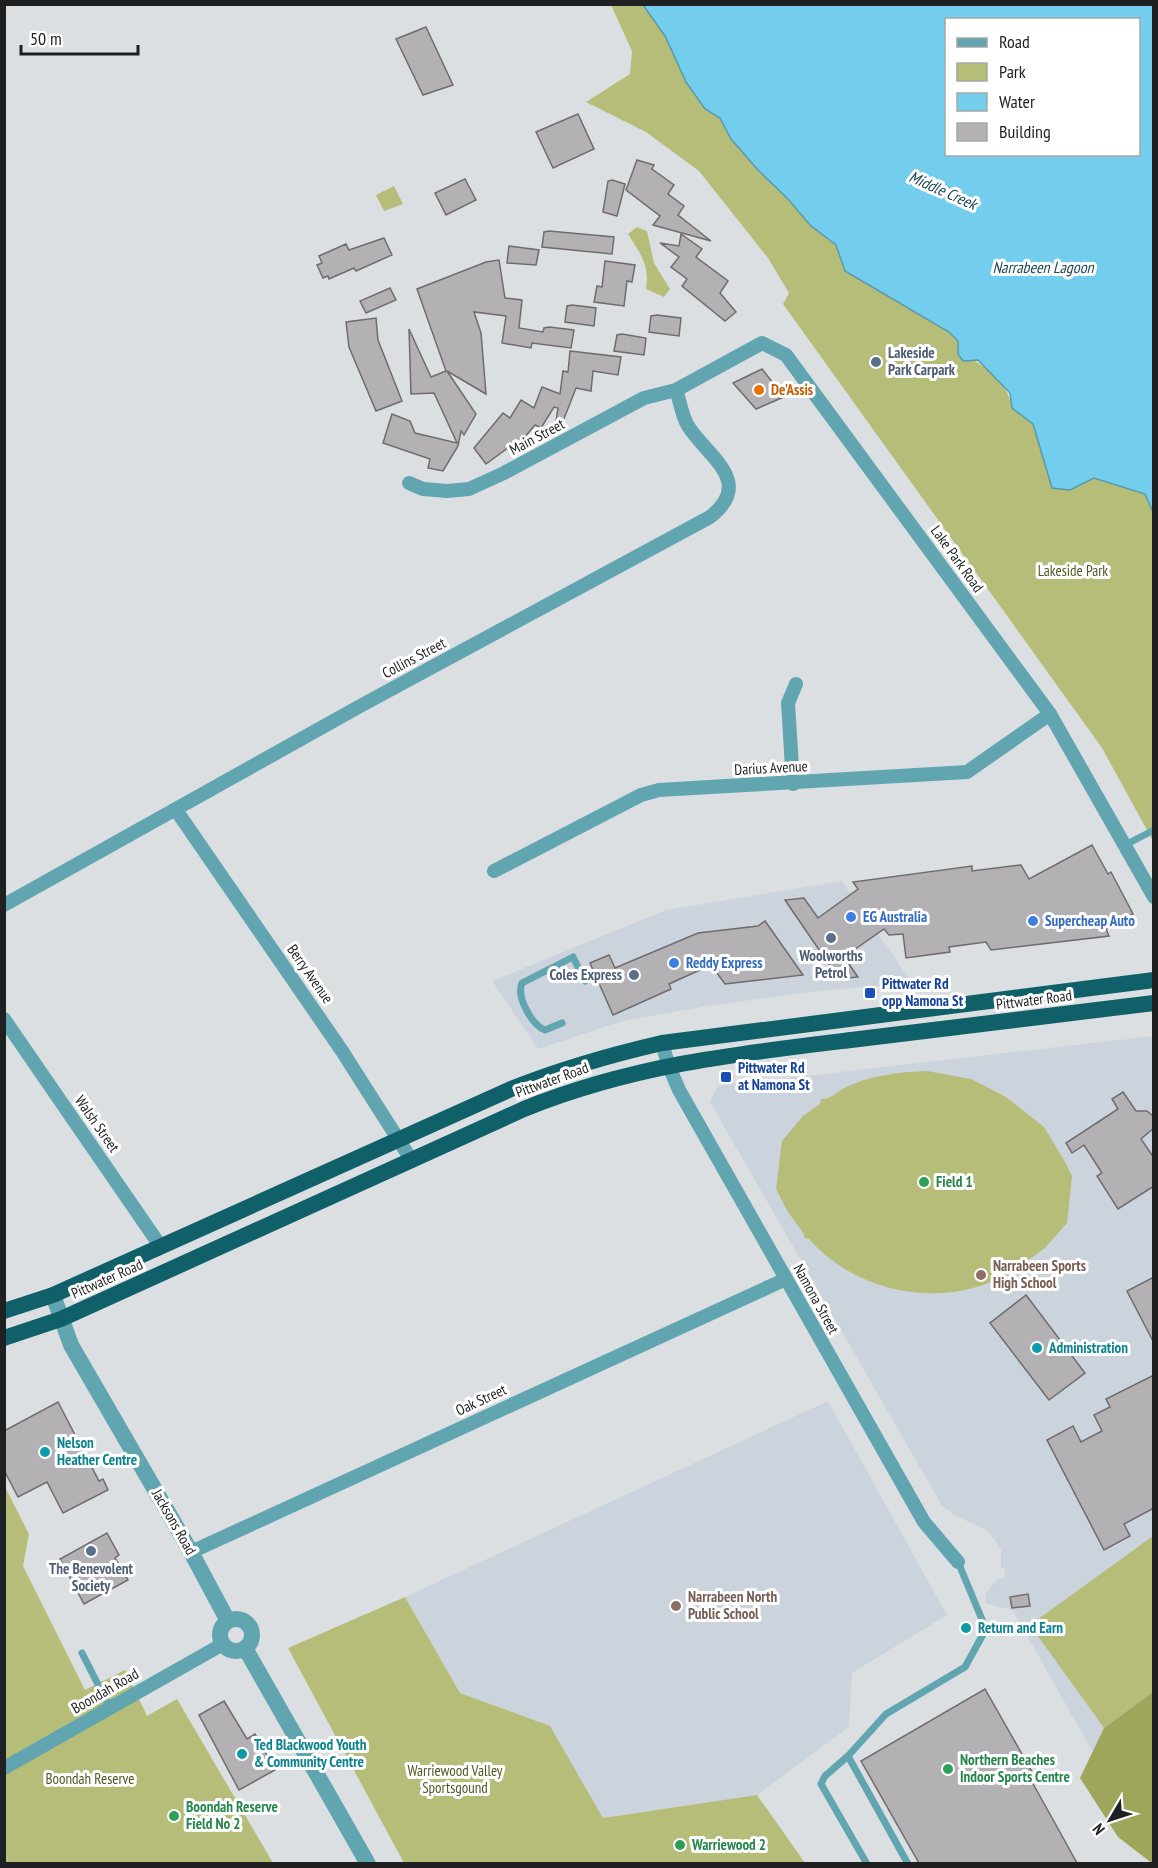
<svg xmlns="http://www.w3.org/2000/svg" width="1158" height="1868" font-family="'PT Sans Narrow',sans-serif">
	<rect width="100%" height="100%" fill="#dcdfe2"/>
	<g fill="#cbd4dd">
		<polygon points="842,881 912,983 817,991 708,1006 623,1021 538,1049 492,981 666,910"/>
		<polygon points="1153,1036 1154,1819 1146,1831 1092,1751 1015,1614 1011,1610 985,1603 986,1593 998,1578 1004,1579 1005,1569 1001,1568 1001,1550 996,1541 986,1530 956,1516 942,1506 710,1102 718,1086"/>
		<polygon points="828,1401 947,1615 852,1673 849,1727 757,1795 603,1818 550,1726 460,1693 405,1597"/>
	</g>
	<g fill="#b5bd78">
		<path d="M611 5H643L665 36 686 82 705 109 720 118 731 139 758 170 788 199 810 225 836 245 845 271 949 332 958 341V354C983 362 1008 381 1012 408L1033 424 1052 488 1070 490 1094 478 1145 494 1154 512 1153 841 1102 748 783 304 789 293 768 258 699 171 646 132 586 102 630 74 632 51Z"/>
		<polygon points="394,186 403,204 384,211 376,195"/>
		<path d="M637 227 647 231 654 263 670 289 664 297 646 289C650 265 640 253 628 234Z"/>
		<path d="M927 1071 971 1079 1006 1097 1044 1127 1064 1160 1072 1176 1067 1223 1045 1248 1027 1261V1266H1021C955 1312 861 1298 809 1239L804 1238V1234L788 1212 776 1189 782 1141 803 1116 820 1104 821 1099C830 1100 838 1091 846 1087 872 1075 899 1072 927 1071Z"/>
		<polygon points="5,1487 29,1534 23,1566 85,1690 125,1670 147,1716 177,1699 273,1863 5,1863"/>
		<polygon points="1153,1536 1153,1692 1104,1728 1030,1625"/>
		<polygon points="405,1597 460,1693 550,1726 603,1818 757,1795 805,1863 404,1863 288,1648"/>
	</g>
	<polygon fill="#9ea65c" points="1153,1692 1154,1863 1153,1864 1118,1837 1080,1778 1104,1728"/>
	<path fill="#72ceec" stroke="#599aaf" stroke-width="1.5" fill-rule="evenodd" d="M643 5H1153V512L1145 494 1094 478 1070 490 1052 488 1033 424 1012 408 1010 393 978 360 963 361 958 354V341L949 332 845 271 836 245 810 225 788 199 758 170 731 139 720 118 705 109 686 82 665 36ZM946 20H1138V154H946Z"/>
	<g fill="#b4b1b5" stroke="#6f6c70" stroke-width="1.5">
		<polygon points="426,27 453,85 423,95 396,39"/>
		<polygon points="578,114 594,149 553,168 536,132"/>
		<polygon points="637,160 654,165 652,169 674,185 668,194 684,206 678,215 711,241 653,225 660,216 626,190"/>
		<polygon points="465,179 476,200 446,215 435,193"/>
		<polygon points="612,180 625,184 617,216 603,212 608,181"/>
		<polygon points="549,231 614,237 612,254 542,247 544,232"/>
		<polygon points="681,234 702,249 696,257 728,281 720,293 736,312 725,321 682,286 687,279 671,267 679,257 660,243 679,246"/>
		<polygon points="384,238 392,255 356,271 354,268 329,279 328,276 323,278 317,265 322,263 319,256 346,244 349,250"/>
		<polygon points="509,246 539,250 536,265 507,263"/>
		<polygon points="499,260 505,298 522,300 519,328 543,332 544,328 549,327 574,330 571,348 532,343 531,348 502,343 506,316 474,312 481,333 486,394 447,371 476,414 464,435 461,431 458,446 443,471 428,468 430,459 383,443 392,414 410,421 415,433 457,443 434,393 411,394 409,329 431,377 446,371 417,289 486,262"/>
		<polygon points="605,261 635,265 632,282 627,281 624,306 594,302 597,286 602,287"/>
		<polygon points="390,288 396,300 366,313 360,301"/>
		<polygon points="572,305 596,308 594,326 565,322 567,306"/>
		<polygon points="657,315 681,318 679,336 649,332 651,316"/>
		<polygon points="376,318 378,340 402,401 376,411 349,347 346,322"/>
		<polygon points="622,334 646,338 644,355 614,351 617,335"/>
		<polygon points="570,351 621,357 618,375 593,371 591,391 576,388 560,429 555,428 558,408 554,407 541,428 535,425 519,444 516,442 486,464 474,448 503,413 510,418 521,400 534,408 542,387 560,394 563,371 568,372"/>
		<polygon points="762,369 784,397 756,409 733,383"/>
		<polygon points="1092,845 1108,874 1111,872 1133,914 1106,929 1109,936 991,950 986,942 949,947 950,952 906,958 903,934 889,935 884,929 844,957 858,977 839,979 785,900 804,898 818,918 858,889 853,882 972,866 972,871 1021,865 1029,879"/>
		<polygon points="765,921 803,975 725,984 711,965 669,984 671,989 613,1015 590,963 609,955 615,968 698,933 758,926"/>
		<polygon points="1123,1092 1136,1111 1147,1111 1154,1117 1154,1128 1141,1139 1154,1158 1154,1186 1118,1209 1097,1176 1102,1173 1084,1145 1072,1153 1066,1143 1118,1109 1112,1099"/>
		<polygon points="1154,1277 1154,1343 1127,1291"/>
		<polygon points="1026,1295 1085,1373 1049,1400 990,1323"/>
		<polygon points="1154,1375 1154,1508 1124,1524 1130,1536 1104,1550 1047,1440 1073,1426 1081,1442 1102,1431 1094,1415 1110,1407 1106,1399"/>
		<polygon points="58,1402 99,1481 103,1479 108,1490 63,1513 47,1482 18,1497 4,1470 4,1431"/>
		<polygon points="107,1533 119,1555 115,1558 128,1580 84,1604 60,1559"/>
		<polygon points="1028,1594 1030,1606 1012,1608 1010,1597"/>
		<polygon points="985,1689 1035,1777 1031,1780 1077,1863 919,1863 861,1761"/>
		<polygon points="224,1701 247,1739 255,1734 275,1770 239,1790 199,1715"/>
	</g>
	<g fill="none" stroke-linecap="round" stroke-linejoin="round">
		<g stroke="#61a5b1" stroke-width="7">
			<polyline points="1125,845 1154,830"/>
			<path d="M562 1023 545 1030C532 1025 516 997 522 983L573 957 585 981"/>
			<polyline points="82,1653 110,1708"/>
			<polyline points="848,1756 908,1864"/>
			<polyline points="867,1864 821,1784 825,1776 848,1756 886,1714 965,1667 986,1629 958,1562"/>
		</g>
		<g stroke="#61a5b1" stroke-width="14">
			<polyline points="409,483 423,489 447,491 469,489 504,473 644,398 676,390 762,343 786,355 1050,714 1154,897"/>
			<polyline points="793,784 788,703 796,684"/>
			<polyline points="176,810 342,1051 412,1161"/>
			<polyline points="494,871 641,795 659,790 967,772 1050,714"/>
			<path d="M4 905 362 705 710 517C755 482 708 457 688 426 682 416 680 401 676 390"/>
			<polyline points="4,1019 161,1247"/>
			<polyline points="662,1043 668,1064 679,1090 924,1522 958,1562"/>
			<polyline points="191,1552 786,1279"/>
			<polyline points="4,1768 223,1644"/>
		</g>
		<g stroke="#61a5b1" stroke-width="16">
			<polyline points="53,1295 71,1345 191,1552 228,1621"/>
			<circle cx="236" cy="1635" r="16"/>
			<polyline points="245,1648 368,1864"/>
		</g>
		<g stroke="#10606a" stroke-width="16">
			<path d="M4 1311 53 1295 511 1089C561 1069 610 1055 662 1043L1154 980"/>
			<path d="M4 1338 61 1319 524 1109C633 1065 735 1054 851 1040 952 1028 1053 1016 1154 1003"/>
		</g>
	</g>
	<g fill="#5c6f8a" stroke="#fff" stroke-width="2">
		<circle cx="876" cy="362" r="6"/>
		<circle cx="831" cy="938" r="6"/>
		<circle cx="634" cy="975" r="6"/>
		<circle cx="91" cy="1551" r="6"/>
	</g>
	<circle fill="#e8710a" stroke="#fff" stroke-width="2" cx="759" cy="390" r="6"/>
	<g fill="#3f7fe0" stroke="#fff" stroke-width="2">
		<circle cx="851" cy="917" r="6"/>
		<circle cx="1033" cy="921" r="6"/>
		<circle cx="674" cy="963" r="6"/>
	</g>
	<g fill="#1a4fb4" stroke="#fff" stroke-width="2">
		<rect x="864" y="987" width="12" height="12" rx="3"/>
		<rect x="720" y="1071" width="12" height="12" rx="3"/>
	</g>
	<g fill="#2e9e5b" stroke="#fff" stroke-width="2">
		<circle cx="924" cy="1182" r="6"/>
		<circle cx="948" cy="1769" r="6"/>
		<circle cx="174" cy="1816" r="6"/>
		<circle cx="680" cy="1845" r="6"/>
	</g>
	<g fill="#8d6e63" stroke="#fff" stroke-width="2">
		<circle cx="981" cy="1275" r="6"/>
		<circle cx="676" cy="1606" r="6"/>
	</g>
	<g fill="#0f9aa8" stroke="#fff" stroke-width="2">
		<circle cx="1037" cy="1348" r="6"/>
		<circle cx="45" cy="1452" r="6"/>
		<circle cx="966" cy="1628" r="6"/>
		<circle cx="242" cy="1754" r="6"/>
	</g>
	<g text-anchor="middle" stroke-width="6" stroke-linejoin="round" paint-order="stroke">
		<g font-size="15" font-weight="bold" fill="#4e5e75" stroke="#fff">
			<text x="888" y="358" text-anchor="start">Lakeside<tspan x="888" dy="17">Park Carpark</tspan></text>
			<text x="831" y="961">Woolworths<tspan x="831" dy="17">Petrol</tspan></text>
			<text x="622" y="980" text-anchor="end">Coles Express</text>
			<text x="91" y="1574">The Benevolent<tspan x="91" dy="17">Society</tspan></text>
		</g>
		<g font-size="15" font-weight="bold" fill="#c56008" stroke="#fff" text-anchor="start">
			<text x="771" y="395">De'Assis</text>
		</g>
		<g font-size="15" fill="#1f2021" stroke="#fff">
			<text transform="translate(537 437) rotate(-28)" y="5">Main Street</text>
			<text transform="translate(957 559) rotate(54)" y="5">Lake Park Road</text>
			<text transform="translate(414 658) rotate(-28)" y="5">Collins Street</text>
			<text transform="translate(771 768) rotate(-3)" y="5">Darius Avenue</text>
			<text transform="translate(310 974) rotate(55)" y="5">Berry Avenue</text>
			<text transform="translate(1034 1000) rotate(-7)" y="5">Pittwater Road</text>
			<text transform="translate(552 1080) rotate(-20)" y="5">Pittwater Road</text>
			<text transform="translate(97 1124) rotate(55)" y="5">Walsh Street</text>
			<text transform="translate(107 1279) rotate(-24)" y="5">Pittwater Road</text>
			<text transform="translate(816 1299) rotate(61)" y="5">Namona Street</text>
			<text transform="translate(481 1400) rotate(-25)" y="5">Oak Street</text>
			<text transform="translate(174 1522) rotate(60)" y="5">Jacksons Road</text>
			<text transform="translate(105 1691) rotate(-30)" y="5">Boondah Road</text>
		</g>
		<g font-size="15" fill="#535822" stroke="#fff">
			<text x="1073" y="576">Lakeside Park</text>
			<text x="455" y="1776">Warriewood Valley<tspan x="455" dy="17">Sportsgound</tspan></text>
			<text x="90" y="1784">Boondah Reserve</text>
		</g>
		<g font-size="15" font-weight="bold" fill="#366cbe" stroke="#fff" text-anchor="start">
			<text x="863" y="922">EG Australia</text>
			<text x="1045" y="926">Supercheap Auto</text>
			<text x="686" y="968">Reddy Express</text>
		</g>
		<g font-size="15" font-weight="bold" fill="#164399" stroke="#fff" text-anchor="start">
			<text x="882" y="989">Pittwater Rd<tspan x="882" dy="17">opp Namona St</tspan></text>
			<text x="738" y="1073">Pittwater Rd<tspan x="738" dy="17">at Namona St</tspan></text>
		</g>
		<g font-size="15" font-weight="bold" fill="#27864d" stroke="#fff" text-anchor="start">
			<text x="936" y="1187">Field 1</text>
			<text x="960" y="1765">Northern Beaches<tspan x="960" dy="17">Indoor Sports Centre</tspan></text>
			<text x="186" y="1812">Boondah Reserve<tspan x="186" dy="17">Field No 2</tspan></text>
			<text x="692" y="1850">Warriewood 2</text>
		</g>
		<g font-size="15" font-weight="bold" fill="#785e54" stroke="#fff" text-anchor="start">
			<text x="993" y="1271">Narrabeen Sports<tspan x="993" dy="17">High School</tspan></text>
			<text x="688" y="1602">Narrabeen North<tspan x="688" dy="17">Public School</tspan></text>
		</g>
		<g font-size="15" font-weight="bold" fill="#0d838f" stroke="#fff" text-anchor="start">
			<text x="1049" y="1353">Administration</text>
			<text x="57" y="1448">Nelson<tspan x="57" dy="17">Heather Centre</tspan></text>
			<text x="978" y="1633">Return and Earn</text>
			<text x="254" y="1750">Ted Blackwood Youth<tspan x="254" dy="17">&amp; Community Centre</tspan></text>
		</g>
		<g font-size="16" font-style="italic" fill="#1f4956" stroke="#fff">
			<text transform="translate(943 190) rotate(24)" y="6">Middle Creek</text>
			<text x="1043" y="273">Narrabeen Lagoon</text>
		</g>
	</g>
	<rect width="1158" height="1868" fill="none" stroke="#1f2021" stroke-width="12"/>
	<rect x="945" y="18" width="195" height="138" fill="#ffffff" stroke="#a5a6a6" stroke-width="1.5"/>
	<rect x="957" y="38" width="30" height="9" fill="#61a5b1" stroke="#a5a6a6" stroke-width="1.5"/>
	<text x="999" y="48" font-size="18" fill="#1f2021">Road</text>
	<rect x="957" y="63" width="30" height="18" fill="#b5bd78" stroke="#a5a6a6" stroke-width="1.5"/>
	<text x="999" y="78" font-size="18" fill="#1f2021">Park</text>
	<rect x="957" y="93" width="30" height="18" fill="#72ceec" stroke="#a5a6a6" stroke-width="1.5"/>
	<text x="999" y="108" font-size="18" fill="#1f2021">Water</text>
	<rect x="957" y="123" width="30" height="18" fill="#b4b1b5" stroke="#a5a6a6" stroke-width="1.5"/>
	<text x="999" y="138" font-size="18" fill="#1f2021">Building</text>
	<g transform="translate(1110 1820) rotate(231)" stroke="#ffffff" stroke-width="4.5" paint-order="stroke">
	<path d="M0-4.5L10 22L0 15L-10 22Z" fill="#1f2021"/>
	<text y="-9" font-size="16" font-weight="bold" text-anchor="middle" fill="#1f2021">N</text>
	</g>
	<path d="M21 45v9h117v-9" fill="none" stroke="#1f2021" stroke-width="3"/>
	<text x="30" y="45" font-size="18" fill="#1f2021" stroke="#ffffff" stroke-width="4.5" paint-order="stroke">50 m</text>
</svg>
